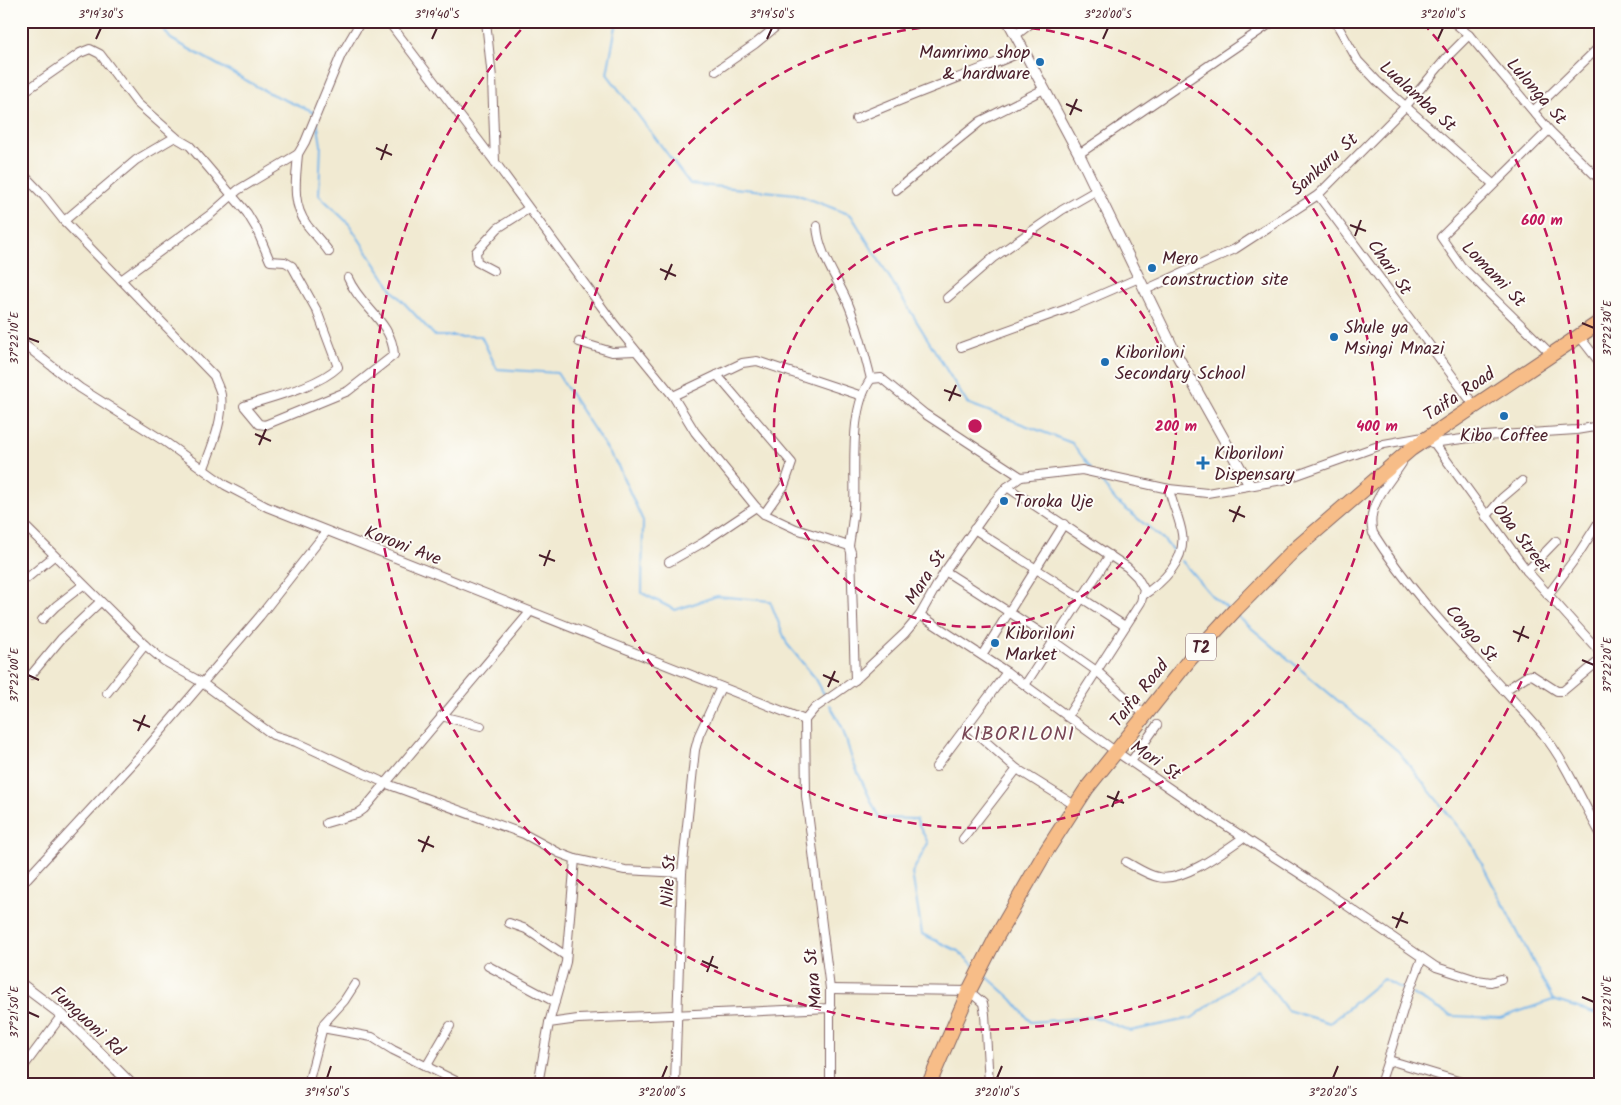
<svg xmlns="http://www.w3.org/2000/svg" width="1621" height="1105" font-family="Kalam,sans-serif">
	<rect width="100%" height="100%" fill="#fdfcf7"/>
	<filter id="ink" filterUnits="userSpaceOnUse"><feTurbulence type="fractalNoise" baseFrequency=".02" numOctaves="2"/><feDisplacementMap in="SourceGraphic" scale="10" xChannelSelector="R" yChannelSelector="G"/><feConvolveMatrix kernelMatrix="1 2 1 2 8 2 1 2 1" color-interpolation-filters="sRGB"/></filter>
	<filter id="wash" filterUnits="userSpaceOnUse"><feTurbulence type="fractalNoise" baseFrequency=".0096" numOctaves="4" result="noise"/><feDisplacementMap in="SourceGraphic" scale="20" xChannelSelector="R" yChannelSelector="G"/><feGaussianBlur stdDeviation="1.12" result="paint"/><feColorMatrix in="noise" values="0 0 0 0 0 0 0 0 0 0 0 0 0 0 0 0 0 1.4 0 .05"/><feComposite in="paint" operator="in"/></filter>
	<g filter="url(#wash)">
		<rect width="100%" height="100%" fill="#f1ead2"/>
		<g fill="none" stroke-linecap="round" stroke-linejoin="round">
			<g stroke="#77b6ea" stroke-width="2">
				<polyline points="157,21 171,39 269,93 315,113"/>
				<polyline points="617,21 607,74 690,184 796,194 851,215 967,403 1072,443 1091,468"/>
				<polyline points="317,120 321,145 319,195 349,224 393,291 435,336 481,336 497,369 557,373 618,466 643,521 642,593 675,610 717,596 770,601 787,644 816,679 824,694"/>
				<polyline points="1097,476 1116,501 1163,539 1174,552"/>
				<polyline points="1182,561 1212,596 1227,608"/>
				<polyline points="1237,616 1398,751 1471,843 1553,1000 1600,1015"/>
				<polyline points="830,705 842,727 853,762 879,818 916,819 928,843 912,873 922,934 958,951 975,966"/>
				<polyline points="985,975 1012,999 1031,1022 1095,1017 1130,1031 1192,1018 1257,970 1287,1010 1330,1023 1383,979 1408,992"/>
				<polyline points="1412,994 1452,1016 1500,1018 1553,1000"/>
			</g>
		</g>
	</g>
	<g filter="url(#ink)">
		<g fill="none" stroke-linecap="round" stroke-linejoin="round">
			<defs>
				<g id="minor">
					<polyline points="388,21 495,162 615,325 673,396 695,432 756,507 764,514 796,529 849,546 851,552 855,680"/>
					<polyline points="486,21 492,78 495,162"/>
					<polyline points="1335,21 1358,61 1377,81 1493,184"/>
					<polyline points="1452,21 1469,35 1549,130 1600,180"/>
					<polyline points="1016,35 1034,21"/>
					<polyline points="716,71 755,44 783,21"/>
					<path d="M21 94 80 53 90 49 100 54 137 103 178 139 190 146 247 213 256 228 270 261 285 262 292 266 317 311 338 367C317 387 271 397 244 406L259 424 265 425 348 391 394 355C392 321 360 307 348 278"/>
					<polyline points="1534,110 1600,46"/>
					<path d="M856 119C912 94 969 75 1024 51"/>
					<polyline points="1549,130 1441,237 1461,266 1551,354"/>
					<path d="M298 154C296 179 291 203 307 225 314 234 323 243 329 252"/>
					<polyline points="1079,154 1274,21"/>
					<path d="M21 172 44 196 64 221 214 376C216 382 220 389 221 395 224 419 212 446 204 468"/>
					<polyline points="896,190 981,121 1044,89"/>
					<polyline points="1318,195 1474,405"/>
					<polyline points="64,221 136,160 175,137"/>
					<path d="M817 226C819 254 836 276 847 301 858 326 864 352 871 379"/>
					<polyline points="494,271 477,262 476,252 498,228 528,209"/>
					<polyline points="121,280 211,214 238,190 298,154 305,142 341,55 361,21"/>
					<polyline points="1145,290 1235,249 1318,195 1405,107 1448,56 1469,35"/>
					<polyline points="947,298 993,258 1062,210 1097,190"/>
					<polyline points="1579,336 1600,363"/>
					<polyline points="21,342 80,388 164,441 225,485 267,507 805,720"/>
					<polyline points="579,342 612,352 635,351"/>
					<polyline points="961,347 1072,307 1139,278"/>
					<polyline points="717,375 792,463 784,486 764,514"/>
					<polyline points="673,396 742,363 757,361 862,396"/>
					<polyline points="1432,443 1485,436 1576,430 1600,426"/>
					<path d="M1402 463C1388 485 1365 506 1373 533 1420 608 1486 667 1543 734 1567 764 1581 800 1600 833"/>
					<polyline points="1007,487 1127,567 1137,577 1144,589 1141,602 1067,717"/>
					<polyline points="1486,517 1502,498 1522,481"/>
					<polyline points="21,522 145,645 164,661 201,682 273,735 296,742 387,784 524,834 559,853 575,859 566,962 549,1023"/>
					<polyline points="974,529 1125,626"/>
					<path d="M849 546C851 533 853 520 854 508 856 471 848 410 871 379L881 378 925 414 1021 477"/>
					<polyline points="669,562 704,542 756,507"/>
					<polyline points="945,571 1054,641 1098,672 1146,716"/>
					<polyline points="1527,571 1556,541"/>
					<polyline points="21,583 54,556"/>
					<polyline points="1548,595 1577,556 1600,520"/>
					<path d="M1142 596C1162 583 1186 561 1182 534 1180 519 1172 504 1169 489"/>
					<polyline points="920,615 1007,672 1115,751 1194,805 1308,879 1436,967 1477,980 1491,982 1501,979"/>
					<polyline points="42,620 56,606 83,585"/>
					<polyline points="982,655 1064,524"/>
					<polyline points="31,675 61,639 100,602"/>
					<polyline points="1025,685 1110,555"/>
					<polyline points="1504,691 1527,676 1532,675 1557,691 1563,691 1600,660"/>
					<polyline points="107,693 145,645"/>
					<polyline points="441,716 481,726"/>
					<polyline points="967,725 1017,769 1076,806"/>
					<polyline points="1132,760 1157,725"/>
					<polyline points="936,767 1007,672"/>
					<polyline points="326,823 357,814 364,809 530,612"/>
					<polyline points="963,839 1017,769"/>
					<polyline points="575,859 625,870 682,873"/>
					<path d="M1126 862C1136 867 1147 875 1158 877 1182 883 1224 851 1244 837"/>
					<polyline points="21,885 138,758 260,616 326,532"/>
					<polyline points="509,923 526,929 566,956"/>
					<polyline points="488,966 555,1002"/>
					<polyline points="830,989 969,991 983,1003 985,1014 989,1084"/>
					<polyline points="322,1028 372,1037 393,1050 462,1084"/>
					<polyline points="1387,1063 1407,997 1422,958"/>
					<polyline points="426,1067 450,1026"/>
					<polyline points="21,1070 62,1015"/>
					<polyline points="308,1084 324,1023 344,1001 355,984"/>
					<polyline points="538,1084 549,1023 578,1019 831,1008"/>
					<polyline points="675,1084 682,873 695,750 699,735 721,687"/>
					<polyline points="830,1084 830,989 806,796 805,720 815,708 855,680 905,633 920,615 945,571 993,503 1007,487 1021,477 1082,470 1169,489 1207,493 1283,480 1384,444 1429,436 1527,571 1600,652"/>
					<polyline points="1380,1084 1387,1063 1392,1061 1468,1084"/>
				</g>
				<g id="tertiary">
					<polyline points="1008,21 1079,154 1173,348 1249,484"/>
					<polyline points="21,984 62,1015 131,1084"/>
				</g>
				<polyline id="trunk" points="929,1084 969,991 997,936 1045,853 1087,788 1190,659 1236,609 1294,550 1411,449 1600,322"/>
			</defs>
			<use href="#minor" stroke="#846665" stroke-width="10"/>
			<use href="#tertiary" stroke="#846665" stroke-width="12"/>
			<use href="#trunk" stroke="#846665" stroke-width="16"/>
			<use href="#minor" stroke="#fff" stroke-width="8"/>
			<use href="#tertiary" stroke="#fff" stroke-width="10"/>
			<use href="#trunk" stroke="#f7bd88" stroke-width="14"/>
		</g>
	</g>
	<path fill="none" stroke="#4a1f2b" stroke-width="2" d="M96 39 101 28M432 39 437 28M767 39 772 28M1103 39 1108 28M1438 39 1443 28M1066 104 1082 111M1070 115 1077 99M376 148 392 155M381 160 387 144M1350 225 1366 231M1355 236 1361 220M660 269 676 276M665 280 672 264M1582 323 1594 328M28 338 39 342M944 390 961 396M949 401 956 385M255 434 271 441M259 445 266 429M1229 510 1245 517M1233 522 1240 506M539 555 555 561M544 566 550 550M1513 631 1529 638M1518 642 1524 626M1582 660 1594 665M28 675 39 680M823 675 839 682M828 687 835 671M133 720 150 727M138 731 145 715M1107 796 1124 803M1112 807 1119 791M418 840 434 847M422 852 429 836M1392 917 1408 923M1396 928 1403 912M702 961 718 968M707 972 713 956M1582 997 1594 1002M28 1012 39 1017M327 1078 331 1066M662 1078 667 1066M997 1078 1002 1066M1333 1078 1338 1066"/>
	<g fill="none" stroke="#c2185b" stroke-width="2.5" stroke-dasharray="9 6">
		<circle cx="975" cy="426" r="201"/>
		<circle cx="975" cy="426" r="402"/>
		<path d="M1423 23A603 603 0 1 1 527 23"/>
	</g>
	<g fill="#1f6fb2" stroke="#fdfcf7" stroke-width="2">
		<circle cx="1040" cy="62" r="5"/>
		<circle cx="1152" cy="268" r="5"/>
		<circle cx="1334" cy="337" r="5"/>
		<circle cx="1105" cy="362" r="5"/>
		<circle cx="1504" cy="416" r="5"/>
		<path d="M1200.5 455.5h5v5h5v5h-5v5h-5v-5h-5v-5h5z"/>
		<circle cx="1004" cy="501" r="5"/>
		<circle cx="995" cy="643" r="5"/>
	</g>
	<g text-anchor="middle" stroke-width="4" stroke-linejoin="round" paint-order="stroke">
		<rect fill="#fdfcf7" stroke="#806168" stroke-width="1" x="1186" y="633.5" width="30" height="27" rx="4"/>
		<g font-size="16" font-weight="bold" fill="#4a1f2b">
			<text x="1201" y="653">T2</text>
		</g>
		<g font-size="18" fill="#4a1f2b" stroke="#fdfcf7" text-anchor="start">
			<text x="1030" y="58" text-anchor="end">Mamrimo shop<tspan x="1030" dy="21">&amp; hardware</tspan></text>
			<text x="1162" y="264">Mero<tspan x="1162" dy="21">construction site</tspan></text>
			<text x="1344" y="333">Shule ya<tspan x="1344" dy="21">Msingi Mnazi</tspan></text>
			<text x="1115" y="358">Kiboriloni<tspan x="1115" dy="21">Secondary School</tspan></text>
			<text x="1504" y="441" text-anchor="middle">Kibo Coffee</text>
			<text x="1214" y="459">Kiboriloni<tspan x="1214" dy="21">Dispensary</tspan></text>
			<text x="1014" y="507">Toroka Uje</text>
			<text x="1005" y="639">Kiboriloni<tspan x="1005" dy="21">Market</tspan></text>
		</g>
		<g font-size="18" fill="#4a1f2b" stroke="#fdfcf7">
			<text transform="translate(1537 91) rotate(49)" y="6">Lulonga St</text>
			<text transform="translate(1418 96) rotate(42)" y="6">Lualamba St</text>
			<text transform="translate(1324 164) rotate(-42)" y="6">Sankuru St</text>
			<text transform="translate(1390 267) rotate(55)" y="6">Chari St</text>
			<text transform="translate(1494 274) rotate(46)" y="6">Lomami St</text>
			<text transform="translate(1459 394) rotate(-34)" y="6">Taifa Road</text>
			<text transform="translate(1522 538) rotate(52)" y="6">Oba Street</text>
			<text transform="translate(403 545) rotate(21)" y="6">Koroni Ave</text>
			<text transform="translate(925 577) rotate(-58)" y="6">Mara St</text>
			<text transform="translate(1472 633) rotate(49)" y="6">Congo St</text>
			<text transform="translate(1139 693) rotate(-51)" y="6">Taifa Road</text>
			<text transform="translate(1156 760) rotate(34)" y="6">Mori St</text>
			<text transform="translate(668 881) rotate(-87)" y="6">Nile St</text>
			<text transform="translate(813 979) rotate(-96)" y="6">Mara St</text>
			<text transform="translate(88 1021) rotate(43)" y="6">Funguoni Rd</text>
		</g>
		<g font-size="20" letter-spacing="1" fill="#794756" stroke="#fdfcf7">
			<text x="1018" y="740">KIBORILONI</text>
		</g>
	</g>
	<circle cx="975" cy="426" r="8" fill="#c2185b" stroke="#fdfcf7" stroke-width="2.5"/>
	<g font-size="15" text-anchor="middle" font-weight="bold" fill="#c2185b" stroke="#fdfcf7" stroke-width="4" stroke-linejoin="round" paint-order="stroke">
		<text x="1542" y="225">600 m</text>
		<text x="1176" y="431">200 m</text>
		<text x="1377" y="431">400 m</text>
	</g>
	<rect width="1621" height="1105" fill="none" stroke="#fdfcf7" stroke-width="55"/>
	<rect x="28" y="28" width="1566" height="1050" fill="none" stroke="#4a1f2b" stroke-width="2"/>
	<g font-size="12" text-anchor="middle" fill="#4a1f2b">
		<text x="101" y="18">3°19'30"S</text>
		<text x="437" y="18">3°19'40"S</text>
		<text x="772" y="18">3°19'50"S</text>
		<text x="1108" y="18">3°20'00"S</text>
		<text x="1443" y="18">3°20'10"S</text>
		<text transform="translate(1607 328) rotate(-90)" y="4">37°22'30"E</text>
		<text transform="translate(14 338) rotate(-90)" y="4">37°22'10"E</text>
		<text transform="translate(1607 665) rotate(-90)" y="4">37°22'20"E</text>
		<text transform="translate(14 675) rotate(-90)" y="4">37°22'00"E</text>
		<text transform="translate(1607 1002) rotate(-90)" y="4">37°22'10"E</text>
		<text transform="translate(14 1012) rotate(-90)" y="4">37°21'50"E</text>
		<text x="327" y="1096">3°19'50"S</text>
		<text x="662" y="1096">3°20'00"S</text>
		<text x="997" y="1096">3°20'10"S</text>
		<text x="1333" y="1096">3°20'20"S</text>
	</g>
</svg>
